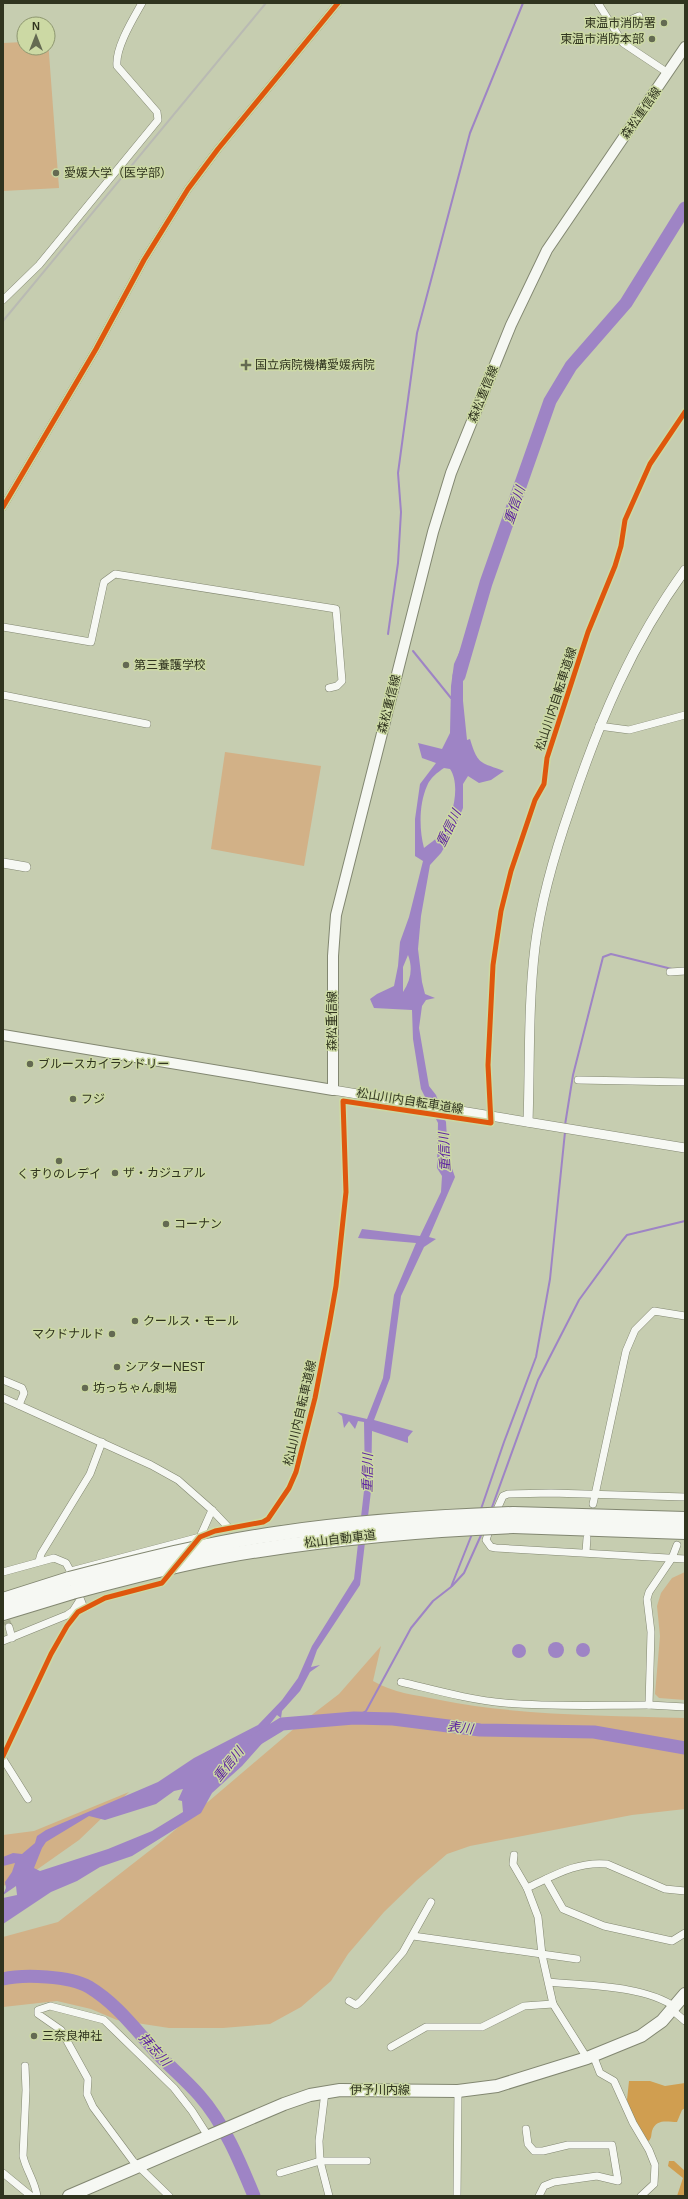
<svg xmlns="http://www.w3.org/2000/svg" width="688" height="2199" font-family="Helvetica,'Noto Sans JP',sans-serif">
	<rect width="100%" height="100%" fill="#c6cdb0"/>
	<g fill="#d2b187">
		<polygon points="48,40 59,188 3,191 3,43 24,42 24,48 48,48"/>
		<polygon points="225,752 321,766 304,866 211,849"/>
		<polygon points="685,1572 685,1700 659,1698 655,1694 660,1636 657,1606 661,1593 672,1578"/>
		<path d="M381 1646 373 1681C393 1693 416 1695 440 1700 521 1716 603 1715 685 1718V1809L632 1815 470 1846 447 1854 417 1880 384 1912 348 1954 331 1981 301 2007 270 2024 223 2028H169L117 2020 91 2009 57 2001 3 2007V1937L58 1922 162 1841 296 1727 339 1694Z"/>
		<polygon points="129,1792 79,1840 25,1878 3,1886 3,1835 34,1831"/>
	</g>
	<g fill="#d09e50">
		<path d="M629 2081H650L665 2086 685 2083V2108L682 2110 677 2122C668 2122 656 2118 652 2131 651 2135 652 2137 649 2141L647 2140 633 2118 627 2100Z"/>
		<polygon points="669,2161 674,2161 685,2171 685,2196 677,2196 683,2178 668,2166"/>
	</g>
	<g fill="#9e84c5" fill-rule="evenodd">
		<path d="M463 644V701L467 740 470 739C478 765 480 762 504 771L491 780 479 783 468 776 463 784V808L451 836 441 853 430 865 421 916 418 949 422 982 425 994 435 998 426 1000 422 1006 419 1028 429 1086 436 1095 446 1122 448 1157 455 1177 429 1237 436 1239 424 1247 401 1296 390 1378 374 1420 413 1431 408 1437V1443L372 1431 371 1491 360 1585 317 1650 311 1667 320 1665 310 1672 300 1691 282 1711 281 1718 277 1715 270 1724 266 1739 242 1766 212 1793 201 1813 132 1856 100 1867 77 1881 51 1892 3 1924V1898L17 1895 16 1886 3 1895 6 1888 5 1882 12 1872 15 1863 3 1866V1857L13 1853 22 1854 35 1843 37 1836 46 1830 158 1782 194 1758 258 1725 282 1700 298 1678 312 1646 354 1579 365 1482 364 1422 358 1421 355 1429 349 1421 344 1428 342 1416 337 1412 367 1419 383 1378 394 1295 416 1243 358 1238 362 1229 420 1236 441 1192 442 1176 437 1168 438 1123 421 1089 413 1039 412 1010 374 1008 370 999 377 994 394 986 398 966 400 942 409 917 423 861 415 856V819L420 784 436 763 422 758 418 743 442 749 450 733 451 686 454 664ZM444 768 450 769C461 785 453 819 441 834 436 839 429 844 424 848 419 829 419 804 427 786 430 778 438 772 444 768ZM408 955C413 968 411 980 403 992V967ZM183 1789 178 1800 182 1801 183 1812 152 1831 108 1849 40 1871 34 1868 42 1848 46 1842 89 1816 105 1820 156 1804 174 1791Z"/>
		<circle cx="556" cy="1650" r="8"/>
		<circle cx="583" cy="1650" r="7"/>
		<circle cx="519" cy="1651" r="7"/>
	</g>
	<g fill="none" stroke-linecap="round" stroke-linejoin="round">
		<g stroke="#9e84c5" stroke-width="2">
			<polyline points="388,634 398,563 401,512 398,473 417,333 470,133 523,3"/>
			<polyline points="413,651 451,698"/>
			<polyline points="565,1125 573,1075 603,957 611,954 672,969"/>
			<polyline points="481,1509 504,1442 536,1357 550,1279 565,1132"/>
			<polyline points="491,1510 538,1380 579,1300 622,1241 627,1235 685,1221"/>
			<polyline points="452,1586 464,1573 482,1533"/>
			<polyline points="354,1718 366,1711 411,1628 433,1601 451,1587 472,1534"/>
		</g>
		<g stroke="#9e84c5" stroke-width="13">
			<polyline points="459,676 486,583 550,401 571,366 626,303 685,208"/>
			<polyline points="254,1741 282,1724 354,1718 393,1719 480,1730 594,1732 685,1748"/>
			<path d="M3 1979C24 1974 70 1976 89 1987 117 2004 135 2029 156 2052 170 2067 186 2080 199 2095 224 2123 240 2162 254 2196"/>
		</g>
		<polyline stroke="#a8ae93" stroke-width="7" stroke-dasharray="7 3.5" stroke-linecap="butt" points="3,1611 9,1627"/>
		<defs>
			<g id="minor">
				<polyline points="598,3 623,43 668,73"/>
				<polyline points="610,22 630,20 639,16"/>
				<path d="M3 300 39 265 158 120 157 112 117 66C115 48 133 19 142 3"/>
				<polyline points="3,507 96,349 144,260 188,189 218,149 338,3"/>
				<polyline points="3,627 91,642 104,582 115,574 336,609 342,681 337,686 329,688"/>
				<polyline points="3,695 147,724"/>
				<polyline points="599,726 629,730 685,715"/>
				<polyline points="670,972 685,971"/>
				<polyline points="578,1080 685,1082"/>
				<polyline points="3,1380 22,1388 24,1393 19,1405"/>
				<polyline points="3,1398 151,1465 178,1480 212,1510 229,1528"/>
				<polyline points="593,1504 626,1351 635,1330 654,1311 685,1316"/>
				<polyline points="494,1516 503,1496 508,1494 551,1493 685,1497"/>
				<polyline points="491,1525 486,1540 491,1547 496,1548 685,1559"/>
				<polyline points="677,1545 672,1558 649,1592 647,1599 651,1632 649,1705 685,1707"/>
				<polyline points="586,1552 587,1538"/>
				<polyline points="39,1561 41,1554 90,1474 102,1442"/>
				<polyline points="71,1571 200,1537 212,1510"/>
				<polyline points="3,1572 54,1558 66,1563 72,1574"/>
				<polyline points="76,1588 84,1608"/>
				<polyline points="9,1627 12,1638"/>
				<polyline points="3,1641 67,1615 73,1611 80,1600"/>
				<path d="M401 1682C435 1690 470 1700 505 1703 553 1707 601 1705 649 1705"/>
				<polyline points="3,1759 28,1799"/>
				<polyline points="514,1855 513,1864 527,1888 538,1917 542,1955 553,2004 587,2058"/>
				<polyline points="546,1879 563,1909 604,1926 672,1941 685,1933"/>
				<path d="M527 1888C553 1876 577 1861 607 1864L665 1889 685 1891"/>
				<polyline points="413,1936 577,1959"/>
				<path d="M549 1982C587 1986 643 1985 675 2007"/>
				<polyline points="349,2001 356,2005 361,2001 403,1952 431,1902"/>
				<polyline points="672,2010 685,2021"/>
				<polyline points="391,2047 426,2027 482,2027 524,2006 553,2004"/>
				<polyline points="593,2055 600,2073 614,2081 633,2123 649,2150 655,2165 654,2184 641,2196"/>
				<path d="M25 2066 26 2090 23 2156C26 2170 35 2181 37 2196"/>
				<polyline points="325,2092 319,2141 320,2161 329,2196"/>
				<polyline points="526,2129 528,2144 534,2151 543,2151 568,2145 612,2145 618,2181 597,2176 554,2182 544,2186 539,2196"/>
				<polyline points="3,2173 31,2196"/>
				<polyline points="280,2173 320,2161 367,2161"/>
				<polyline points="169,2196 133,2161 93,2107 87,2094 88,2079 61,2030 38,2014 38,2010 50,2006 104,2020 174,2088 192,2111 208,2136"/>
				<polyline points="457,2196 458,2091"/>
			</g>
			<g id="tertiary">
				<polyline points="3,863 26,867"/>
				<polyline points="333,1090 685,1148"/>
				<path d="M528 1122C530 1064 528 1005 535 947 541 899 555 852 571 806 599 722 632 643 685 570"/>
			</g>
			<polyline id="secondary" points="3,1035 333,1090 333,956 336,915 433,532 451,473 511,325 547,250 685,47"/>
			<polyline id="primary" points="69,2196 284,2104 310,2095 340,2090 458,2091 497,2086 587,2058 641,2036 662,2021 685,1994"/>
			<g id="motorway">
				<polyline points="513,1514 685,1519"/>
				<polyline points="513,1526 685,1532"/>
				<polyline points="3,1600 69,1579"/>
				<polyline points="3,1613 72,1592"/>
			</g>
		</defs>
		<use href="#minor" stroke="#828771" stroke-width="8"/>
		<use href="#tertiary" stroke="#828771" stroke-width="10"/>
		<use href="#secondary" stroke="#828771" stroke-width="12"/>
		<use href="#primary" stroke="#828771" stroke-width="14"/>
		<use href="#motorway" stroke="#828771" stroke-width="16"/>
		<use href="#minor" stroke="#f6f8f3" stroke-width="7"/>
		<use href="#tertiary" stroke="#f6f8f3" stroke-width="9"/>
		<use href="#secondary" stroke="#f6f8f3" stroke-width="10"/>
		<use href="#primary" stroke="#f6f8f3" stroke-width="12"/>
		<use href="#motorway" stroke="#f6f8f3" stroke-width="14"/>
		<polyline stroke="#b9bab3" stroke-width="2" points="3,321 266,3"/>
		<defs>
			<g id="motorway-bridge">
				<path d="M69 1579C137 1562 205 1544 275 1534 354 1522 433 1517 513 1514"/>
				<path d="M72 1592C122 1579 172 1565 223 1556 319 1539 415 1530 513 1526"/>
			</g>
		</defs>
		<use href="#motorway-bridge" stroke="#828771" stroke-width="16" stroke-linecap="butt"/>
		<use href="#motorway-bridge" stroke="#f6f8f3" stroke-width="14"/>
		<defs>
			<g id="cycleway">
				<polyline points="3,507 96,349 144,260 188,189 218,149 338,3"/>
				<polyline points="3,1756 51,1654 67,1626 78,1612 105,1598 162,1583 200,1537 215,1531 263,1522 268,1519 289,1488 296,1472 315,1398 329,1326 336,1286 346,1192 343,1101 491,1123 488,1065 493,965 501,911 511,871 535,800 544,784 547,758 588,632 615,566 621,546 625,520 650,464 685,412"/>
			</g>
		</defs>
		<use href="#cycleway" stroke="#ccd9a4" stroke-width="8"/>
		<use href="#cycleway" stroke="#df570d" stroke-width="5"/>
	</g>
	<g fill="#646a52" stroke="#ccd9a4" stroke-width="1.5">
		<circle cx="664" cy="23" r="4"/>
		<circle cx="652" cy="39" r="4"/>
		<circle cx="56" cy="173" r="4"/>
		<path d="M244 359h4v4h4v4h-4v4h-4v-4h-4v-4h4z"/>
		<circle cx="126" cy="665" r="4"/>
		<circle cx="30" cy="1064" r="4"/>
		<circle cx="73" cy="1099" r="4"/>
		<circle cx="59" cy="1161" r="4"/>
		<circle cx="115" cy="1173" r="4"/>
		<circle cx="166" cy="1224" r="4"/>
		<circle cx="135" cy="1321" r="4"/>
		<circle cx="112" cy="1334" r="4"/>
		<circle cx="117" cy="1367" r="4"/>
		<circle cx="85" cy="1388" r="4"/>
		<circle cx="34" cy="2036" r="4"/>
	</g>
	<g text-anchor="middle" stroke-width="3" stroke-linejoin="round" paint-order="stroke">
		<g font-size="12" fill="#30341f" stroke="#ccd9a4" text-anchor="start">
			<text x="656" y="27" text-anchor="end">東温市消防署</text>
			<text x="644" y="43" text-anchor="end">東温市消防本部</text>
			<text x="64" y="177">愛媛大学（医学部）</text>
			<text x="255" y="369">国立病院機構愛媛病院</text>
			<text x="134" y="669">第三養護学校</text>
			<text x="38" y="1068">ブルースカイランドリー</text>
			<text x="81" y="1103">フジ</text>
			<text x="123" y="1177">ザ・カジュアル</text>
			<text x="59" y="1178" text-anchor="middle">くすりのレデイ</text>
			<text x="174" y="1228">コーナン</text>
			<text x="143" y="1325">クールス・モール</text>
			<text x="104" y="1338" text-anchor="end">マクドナルド</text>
			<text x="125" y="1371">シアターNEST</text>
			<text x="93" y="1392">坊っちゃん劇場</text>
			<text x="42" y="2040">三奈良神社</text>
		</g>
		<g font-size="12" fill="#30341f" stroke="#ccd9a4">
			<text transform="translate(641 113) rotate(-55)" y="4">森松重信線</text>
			<text transform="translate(483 394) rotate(-68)" y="4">森松重信線</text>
			<text transform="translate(556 699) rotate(-72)" y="4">松山川内自転車道線</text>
			<text transform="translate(389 704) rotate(-76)" y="4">森松重信線</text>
			<text transform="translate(332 1021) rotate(-90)" y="4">森松重信線</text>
			<text transform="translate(410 1101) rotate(9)" y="4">松山川内自転車道線</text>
			<text transform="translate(300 1413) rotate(-77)" y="4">松山川内自転車道線</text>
			<text transform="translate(340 1539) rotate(-7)" y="4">松山自動車道</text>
			<text x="380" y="2094">伊予川内線</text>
		</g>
		<g font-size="13" font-style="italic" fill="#5d22a1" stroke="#ccd9a4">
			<text transform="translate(514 505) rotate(-71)" y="5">重信川</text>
			<text transform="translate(448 828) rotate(-64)" y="5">重信川</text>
			<text transform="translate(444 1152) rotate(-93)" y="5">重信川</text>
			<text transform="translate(367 1473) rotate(-89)" y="5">重信川</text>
			<text transform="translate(460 1727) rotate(7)" y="5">表川</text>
			<text transform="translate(228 1764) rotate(-51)" y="5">重信川</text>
			<text transform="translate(155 2049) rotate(48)" y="5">拝志川</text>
		</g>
	</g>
	<rect width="688" height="2199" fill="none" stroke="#30341f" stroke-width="8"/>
	<g transform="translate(36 36)"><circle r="19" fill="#ccd9a4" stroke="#8e976f"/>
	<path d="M0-3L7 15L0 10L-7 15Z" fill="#646a52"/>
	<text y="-6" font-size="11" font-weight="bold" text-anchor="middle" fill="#30341f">N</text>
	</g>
</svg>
